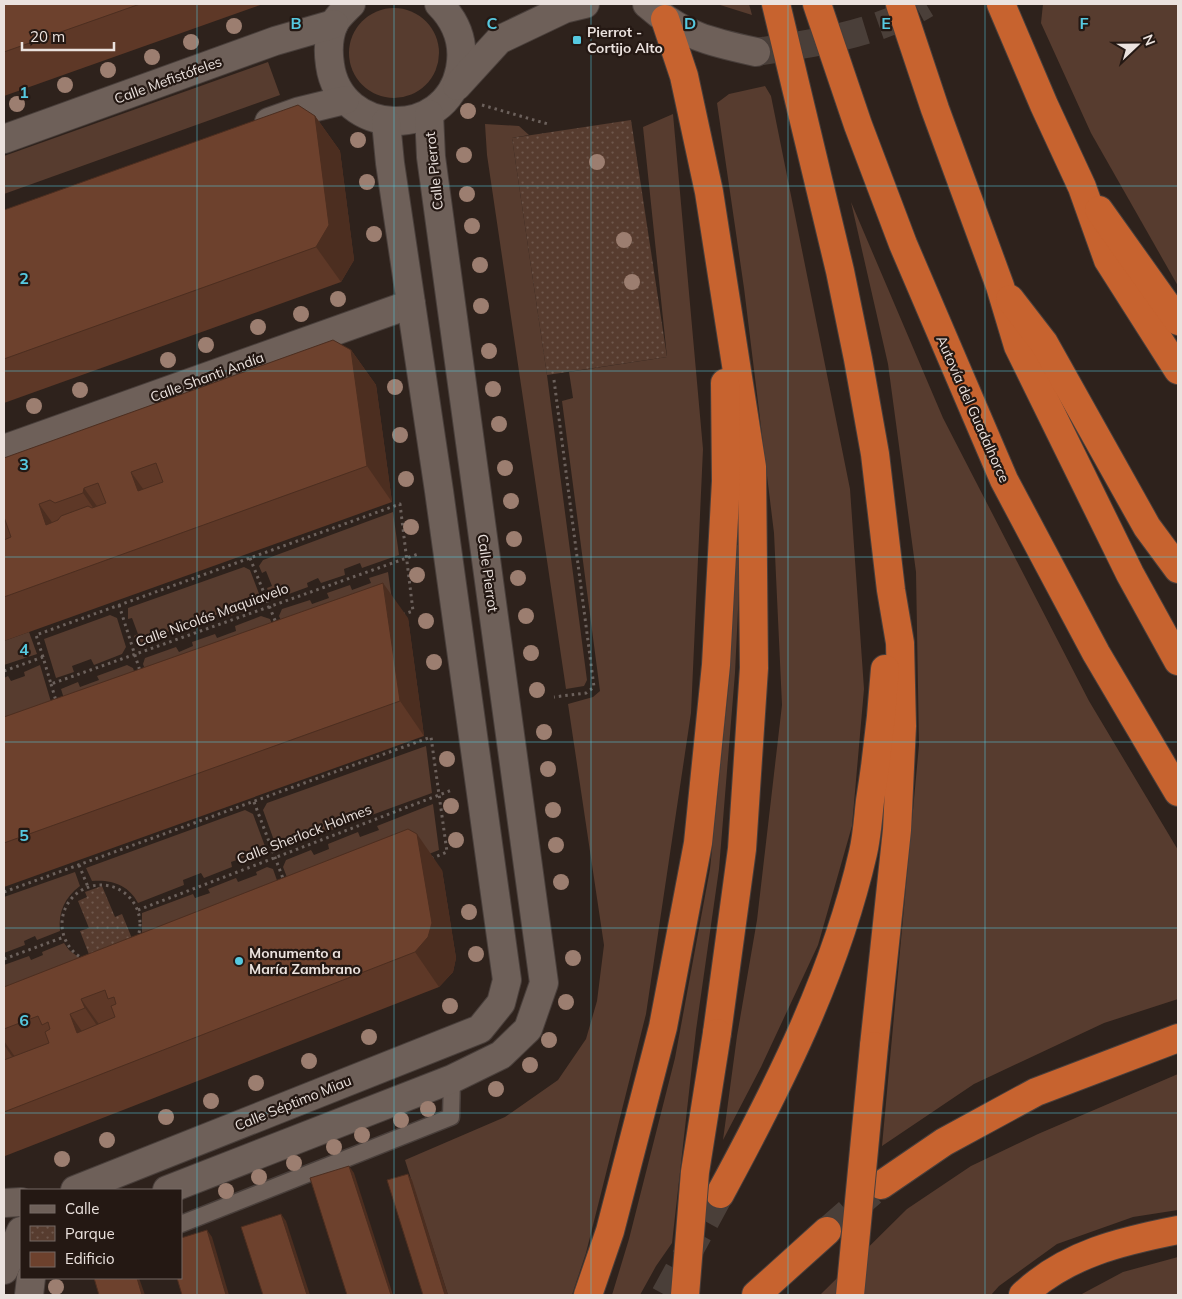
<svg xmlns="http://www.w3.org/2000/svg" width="1182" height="1299" font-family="Mulish,sans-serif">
	<defs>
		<pattern id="park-dots" width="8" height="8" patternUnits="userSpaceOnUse" patternTransform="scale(1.25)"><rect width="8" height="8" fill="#573c2f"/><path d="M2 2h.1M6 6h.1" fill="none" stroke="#6f584d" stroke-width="1.8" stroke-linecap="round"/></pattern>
	</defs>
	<rect width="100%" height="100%" fill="#2e221c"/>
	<g fill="#573c2f">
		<polygon points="717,4 749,4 752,15"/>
		<polygon points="1043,4 1178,4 1178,286 1091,133 1041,23"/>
		<circle cx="394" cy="53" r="45"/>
		<polygon points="268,62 280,95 4,194 4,156"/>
		<polygon points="765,86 771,96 850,489 864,689 852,826 818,945 761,1067 723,1140 737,1036 757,920 782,705 774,533 744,288 717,103 729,94"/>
		<polygon points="673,114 703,449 691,713 646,1014 586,1253 572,1295 448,1295 405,1160 505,1117 558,1080 586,1039 597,1001 604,945 568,704 593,697 600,691 562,401 573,398 569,372 667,357 643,127"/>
		<polygon points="485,124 519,126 529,135 512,138 547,375 587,680 584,686 566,689 487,155"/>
		<polygon points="851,202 943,418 1089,701 1178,850 1178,999 1104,1023 974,1084 882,1146 919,745 916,572 888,364"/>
		<polygon points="393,512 399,555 362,568 360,563 344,569 345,575 321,583 318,578 307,583 308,587 278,598 270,596 267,588 272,586 266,571 262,573 259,566 263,560"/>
		<polygon points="737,545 741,546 735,673 719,869 696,1030 672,1243 656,1266 640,1295 612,1295 629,1239 675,1058 710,869 730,673"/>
		<polygon points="244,567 250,570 261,599 259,605 228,617 226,611 210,617 212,621 188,630 186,625 167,632 169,637 143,647 137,643 134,636 138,634 132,618 128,619 128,608"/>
		<polygon points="388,572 394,614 291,645 279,616 282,609 310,600 312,604 329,598 327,593 350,585 352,590 371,583 369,578"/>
		<polygon points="110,615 117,618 126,647 122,654 94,665 91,659 72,666 74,672 56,678 44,639"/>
		<polygon points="261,616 270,619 273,626 154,695 143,664 145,658 176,647 179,652 193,646 192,642 215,634 217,638 236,631 235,626"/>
		<polygon points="29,632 37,654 4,665 4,641"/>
		<polygon points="40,665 60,732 4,753 4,678 8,676 11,681 25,676 24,672"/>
		<polygon points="127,665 133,668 135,674 73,728 61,689 78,682 80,687 99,680 97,676"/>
		<polygon points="426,746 432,793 369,816 367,812 352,818 353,822 324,833 322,829 303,835 304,841 283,849 276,846 263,810 267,803"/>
		<polygon points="433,804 439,850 303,904 296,901 283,867 286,860 311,850 314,855 329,849 328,844 358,832 360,837 379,830 377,826"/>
		<path d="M245 810 253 814 266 849 264 856 248 862 245 857 231 862 232 867 204 878 201 873 183 880 184 885 138 903C129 885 111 879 92 881L86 868Z"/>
		<polygon points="267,867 273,869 286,906 142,933 142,913 193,894 195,898 210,893 208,889 236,878 238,882 257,875 256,872"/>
		<path d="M75 872 80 886C65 897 58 912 60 931L37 940 35 936 24 941 25 945 4 953V897Z"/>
		<polygon points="64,943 69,950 86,963 4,1022 4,965 29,956 31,960 43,955 42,952"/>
		<polygon points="1178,1074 1178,1210 1133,1217 1057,1244 999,1286 991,1295 820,1295 907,1209 971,1166 1038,1134"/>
		<polygon points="1178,1257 1178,1295 1080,1295 1123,1272"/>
	</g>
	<g fill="url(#park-dots)">
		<polygon points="631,120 667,357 547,375 512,138"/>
		<polygon points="102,886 115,917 122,914 133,941 90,957 80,931 89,928 78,901 87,897 85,892"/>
	</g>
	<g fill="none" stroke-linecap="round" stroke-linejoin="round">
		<path stroke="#4a3f39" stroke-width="28" stroke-dasharray="28 14" stroke-linecap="butt" d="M756 52C815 43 874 35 926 4"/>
		<g stroke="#4a3f39" stroke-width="28" stroke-dasharray="28 14" stroke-linecap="butt">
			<polyline points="827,1231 872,1192"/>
			<polyline points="665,1295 720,1194"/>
		</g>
		<defs>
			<polyline id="service" points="181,1224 451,1117 452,1079"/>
			<g id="minor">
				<path d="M351 4C345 10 337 17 334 24 328 37 328 52 330 65 340 137 446 141 460 69 465 43 457 22 439 4"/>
				<polyline points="457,86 499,40 564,9 585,4"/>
				<polyline points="269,122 300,111 345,100"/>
				<polyline points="4,139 275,41 334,24"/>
				<polyline points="4,449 411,304"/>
				<polyline points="75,1190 480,1029 501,1003 507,980 439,491 390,163 386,122"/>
				<polyline points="167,1190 452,1079 501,1055 528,1029 544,983 431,157 429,114"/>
				<polyline points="4,1203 21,1202"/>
				<polyline points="4,1270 21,1231"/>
				<polyline points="29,1295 31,1278"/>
			</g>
			<path id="tertiary" d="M647 4C683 36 710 42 756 52"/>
			<g id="motorway">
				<polyline points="776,4 840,271 858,359 875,454 891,590 900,643 902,726 897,830 874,1046"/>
				<polyline points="817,4 858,125 903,244 1004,480 1096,653 1178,792"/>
				<polyline points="900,4 935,109 1000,286 1018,346 1130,574 1178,661"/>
				<polyline points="1001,4 1044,105 1082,187 1108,260 1178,370"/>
				<polyline points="665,19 684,76 709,192 752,467 754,668 742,849 717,1033"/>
				<polyline points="1099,210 1178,321"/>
				<polyline points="1010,299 1044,343 1147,527 1178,569"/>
				<polyline points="881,1185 944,1142 1036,1092 1178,1038"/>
				<path d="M720 1194C779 1085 835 975 863 853 867 836 868 818 870 801 877 757 882 713 885 669"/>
				<polyline points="588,1295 610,1231 663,1027 698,843 716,665 726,481 725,383"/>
				<polyline points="756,1295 827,1231"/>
				<path d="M1023 1295C1066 1254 1122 1241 1178 1230"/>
			</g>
		</defs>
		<use href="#service" stroke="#493f3b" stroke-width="19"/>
		<use href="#minor" stroke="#493f3b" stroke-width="30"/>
		<use href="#tertiary" stroke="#493f3b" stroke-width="30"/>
		<use href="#motorway" stroke="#493f3b" stroke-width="30"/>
		<g stroke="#6c615c" stroke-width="3" stroke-dasharray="2.5 4" stroke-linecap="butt">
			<polyline points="482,105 548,124"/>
			<polyline points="554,380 594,687 586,693 554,697"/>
			<polyline points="250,558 276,623"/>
			<polyline points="119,605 140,671"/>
			<polyline points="43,657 36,635 400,504 413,611 401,615"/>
			<polyline points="4,671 43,657 51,684 418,554"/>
			<polyline points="51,684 56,701"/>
			<polyline points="254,802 284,881"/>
			<polyline points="79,865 88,887"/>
			<circle cx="101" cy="924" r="39"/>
			<polyline points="4,892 431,737 447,852 430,859"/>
			<polyline points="138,910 452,790"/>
			<polyline points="4,959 64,937"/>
		</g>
		<use href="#service" stroke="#6e6059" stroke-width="16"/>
		<use href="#minor" stroke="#6e6059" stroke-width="28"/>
		<use href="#tertiary" stroke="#6e6059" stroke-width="28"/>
		<use href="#motorway" stroke="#c7632f" stroke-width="28"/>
		<defs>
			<g id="motorway-bridge">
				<polyline points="685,1295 695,1172 717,1033"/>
				<polyline points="850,1295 874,1046"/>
			</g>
		</defs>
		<use href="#motorway-bridge" stroke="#493f3b" stroke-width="30" stroke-linecap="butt"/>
		<use href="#motorway-bridge" stroke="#c7632f" stroke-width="28"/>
	</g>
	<g fill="#9c7e70">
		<circle cx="234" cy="26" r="8"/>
		<circle cx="191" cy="42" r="8"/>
		<circle cx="152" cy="57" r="8"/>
		<circle cx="108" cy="70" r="8"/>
		<circle cx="65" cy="85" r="8"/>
		<circle cx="17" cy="104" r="8"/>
		<circle cx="468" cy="111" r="8"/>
		<circle cx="358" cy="140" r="8"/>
		<circle cx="464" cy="155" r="8"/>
		<circle cx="597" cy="162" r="8"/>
		<circle cx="367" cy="182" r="8"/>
		<circle cx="467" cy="194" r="8"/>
		<circle cx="472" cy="226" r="8"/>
		<circle cx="374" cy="234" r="8"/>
		<circle cx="624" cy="240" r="8"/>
		<circle cx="480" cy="265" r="8"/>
		<circle cx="632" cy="282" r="8"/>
		<circle cx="338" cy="299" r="8"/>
		<circle cx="481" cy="306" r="8"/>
		<circle cx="301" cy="314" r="8"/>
		<circle cx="258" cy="327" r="8"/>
		<circle cx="206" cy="345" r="8"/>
		<circle cx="489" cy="351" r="8"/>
		<circle cx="168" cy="360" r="8"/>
		<circle cx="395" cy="387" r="8"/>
		<circle cx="493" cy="389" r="8"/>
		<circle cx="80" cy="390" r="8"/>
		<circle cx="34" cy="406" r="8"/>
		<circle cx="499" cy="424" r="8"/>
		<circle cx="400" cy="435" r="8"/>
		<circle cx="505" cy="468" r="8"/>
		<circle cx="406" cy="479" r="8"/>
		<circle cx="511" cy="501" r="8"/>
		<circle cx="411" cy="527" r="8"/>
		<circle cx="514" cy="539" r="8"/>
		<circle cx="417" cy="575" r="8"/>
		<circle cx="518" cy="578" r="8"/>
		<circle cx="526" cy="616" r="8"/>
		<circle cx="426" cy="621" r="8"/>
		<circle cx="531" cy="653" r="8"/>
		<circle cx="434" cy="662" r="8"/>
		<circle cx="537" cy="690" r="8"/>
		<circle cx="544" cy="732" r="8"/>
		<circle cx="447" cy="759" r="8"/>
		<circle cx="548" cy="769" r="8"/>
		<circle cx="451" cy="806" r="8"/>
		<circle cx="553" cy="810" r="8"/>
		<circle cx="456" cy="840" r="8"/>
		<circle cx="556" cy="845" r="8"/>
		<circle cx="561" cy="882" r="8"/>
		<circle cx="469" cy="912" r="8"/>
		<circle cx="476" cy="954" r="8"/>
		<circle cx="573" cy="958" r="8"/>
		<circle cx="566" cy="1002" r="8"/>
		<circle cx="450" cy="1006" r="8"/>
		<circle cx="369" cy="1037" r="8"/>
		<circle cx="549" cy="1040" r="8"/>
		<circle cx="309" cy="1061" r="8"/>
		<circle cx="530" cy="1065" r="8"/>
		<circle cx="256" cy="1083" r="8"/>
		<circle cx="496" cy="1089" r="8"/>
		<circle cx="211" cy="1101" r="8"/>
		<circle cx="428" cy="1109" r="8"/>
		<circle cx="166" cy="1117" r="8"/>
		<circle cx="401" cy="1120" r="8"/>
		<circle cx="362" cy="1135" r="8"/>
		<circle cx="107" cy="1140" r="8"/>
		<circle cx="334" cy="1147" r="8"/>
		<circle cx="62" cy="1159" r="8"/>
		<circle cx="294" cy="1163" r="8"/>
		<circle cx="259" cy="1177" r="8"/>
		<circle cx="226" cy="1191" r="8"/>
		<circle cx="56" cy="1287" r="8"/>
	</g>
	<g fill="#5e3827">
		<polygon points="4,4 263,4 4,96"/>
		<polygon points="315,116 340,151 354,260 341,282 4,403 4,210"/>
		<polygon points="351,350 376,385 392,502 4,641 4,458"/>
		<polygon points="408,618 424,736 4,887 4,717"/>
		<polygon points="442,870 456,958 453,972 439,987 5,1156 4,1155 4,987"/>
	</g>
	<g fill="#4c2e20">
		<polygon points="315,116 340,151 354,260 341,282 316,247"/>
		<polygon points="351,350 376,385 392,502 367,466"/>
		<polygon points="131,472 156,507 138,491"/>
		<polygon points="84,488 109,523 107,528 83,493"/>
		<polygon points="39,504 64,539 46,525"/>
		<polygon points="383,583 408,618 424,736 400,701"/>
		<polygon points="417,834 442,870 456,958 453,972 439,987 415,952"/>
		<polygon points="81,999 106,1034 109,1043 85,1008"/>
		<polygon points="70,1014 94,1049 77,1033"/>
		<polygon points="4,1041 22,1067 25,1075 4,1045"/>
		<polygon points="349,1166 354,1173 393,1295 391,1295"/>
		<polygon points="408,1174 412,1180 448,1295 445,1295"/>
		<polygon points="281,1214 286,1221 310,1295 307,1295"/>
		<polygon points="207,1230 212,1237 229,1295 226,1295"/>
		<polygon points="137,1278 139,1278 145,1295 142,1295"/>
	</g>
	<g fill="#6d412d" stroke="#4c2e20" fill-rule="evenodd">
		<polygon points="4,4 140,4 4,52"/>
		<polygon points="298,105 315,116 329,225 316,247 4,359 4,210"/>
		<path d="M333 340 351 350 367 466 4 597V540L11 537 4 517V458ZM156 463 163 482 138 491 131 472ZM98 483 106 503 92 508 88 506 61 516 58 520 46 525 39 504 50 500 55 503 83 493 84 488Z"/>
		<polygon points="383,583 400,701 4,843 4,717"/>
		<path d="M408 829 417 834 432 923 428 937 415 952 4 1112V1060L49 1043 45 1032 50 1029 48 1022 42 1025 38 1016 4 1029V987ZM105 990 108 999 114 997 116 1004 111 1006 115 1017 77 1033 70 1014 85 1008 81 999Z"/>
		<polygon points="349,1166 391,1295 347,1295 310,1178"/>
		<polygon points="408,1174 445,1295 423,1295 387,1180"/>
		<polygon points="281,1214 307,1295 263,1295 241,1227"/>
		<polygon points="207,1230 226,1295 182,1295 177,1278 181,1278 181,1238"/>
		<polygon points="94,1278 137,1278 142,1295 99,1295"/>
	</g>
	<path fill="none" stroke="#56c9e0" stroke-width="1" stroke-opacity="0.55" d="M197 4V1295M394 4V1295M591 4V1295M788 4V1295M985 4V1295M4 186H1178M4 371H1178M4 557H1178M4 742H1178M4 928H1178M4 1113H1178"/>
	<g fill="#56c9e0" stroke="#241813" stroke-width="2">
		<rect x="572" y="35" width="10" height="10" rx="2.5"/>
		<circle cx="239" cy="961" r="5"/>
	</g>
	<g text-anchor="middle" stroke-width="4.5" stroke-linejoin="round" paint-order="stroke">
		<g font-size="14" font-weight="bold" fill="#ebe2de" stroke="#241813" text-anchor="start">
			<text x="587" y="37">Pierrot -<tspan x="587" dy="16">Cortijo Alto</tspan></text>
			<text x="249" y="958">Monumento a<tspan x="249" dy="16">María Zambrano</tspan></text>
		</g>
		<g font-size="14" fill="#ebe2de" stroke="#241813">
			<text transform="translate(168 80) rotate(-20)" y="5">Calle Mefistófeles</text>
			<text transform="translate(434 171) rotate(-96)" y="5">Calle Pierrot</text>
			<text transform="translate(207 377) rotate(-20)" y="5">Calle Shanti Andía</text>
			<text transform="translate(973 409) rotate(66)" y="5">Autovía del Guadalhorce</text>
			<text transform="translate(488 573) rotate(82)" y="5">Calle Pierrot</text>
			<text transform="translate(212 615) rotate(-20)" y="5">Calle Nicolás Maquiavelo</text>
			<text transform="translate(304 834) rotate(-21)" y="5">Calle Sherlock Holmes</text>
			<text transform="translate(293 1103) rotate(-22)" y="5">Calle Séptimo Miau</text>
		</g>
	</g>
	<g font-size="16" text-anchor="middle" font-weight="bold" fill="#56c9e0" stroke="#241813" stroke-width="4.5" stroke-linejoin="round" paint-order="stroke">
		<text x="296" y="29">B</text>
		<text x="492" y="29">C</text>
		<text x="690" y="29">D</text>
		<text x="886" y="29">E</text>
		<text x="1084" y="29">F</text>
		<text x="24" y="98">1</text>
		<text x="24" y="284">2</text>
		<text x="24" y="470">3</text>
		<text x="24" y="655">4</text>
		<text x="24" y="841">5</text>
		<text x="24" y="1026">6</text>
	</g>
	<rect width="1182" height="1299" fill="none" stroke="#ebe2de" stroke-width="10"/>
	<rect x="20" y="1189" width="162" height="90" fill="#241813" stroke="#746964"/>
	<rect x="30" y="1205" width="25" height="8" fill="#6e6059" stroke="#746964"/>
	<text x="65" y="1214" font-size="15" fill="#ebe2de">Calle</text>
	<rect x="30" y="1226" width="25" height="15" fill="url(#park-dots)" stroke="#746964"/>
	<text x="65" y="1239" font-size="15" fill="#ebe2de">Parque</text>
	<rect x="30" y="1252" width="25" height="15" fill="#6d412d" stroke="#746964"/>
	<text x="65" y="1264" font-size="15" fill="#ebe2de">Edificio</text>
	<g transform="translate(1137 45) rotate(68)" stroke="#241813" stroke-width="4" paint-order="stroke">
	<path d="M0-4L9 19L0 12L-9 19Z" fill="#ebe2de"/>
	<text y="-8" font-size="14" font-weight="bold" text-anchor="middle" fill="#ebe2de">N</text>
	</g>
	<path d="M22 42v8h92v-8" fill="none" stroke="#ebe2de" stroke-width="2.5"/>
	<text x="30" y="42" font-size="15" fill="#ebe2de" stroke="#241813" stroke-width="4" paint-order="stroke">20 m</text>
</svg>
